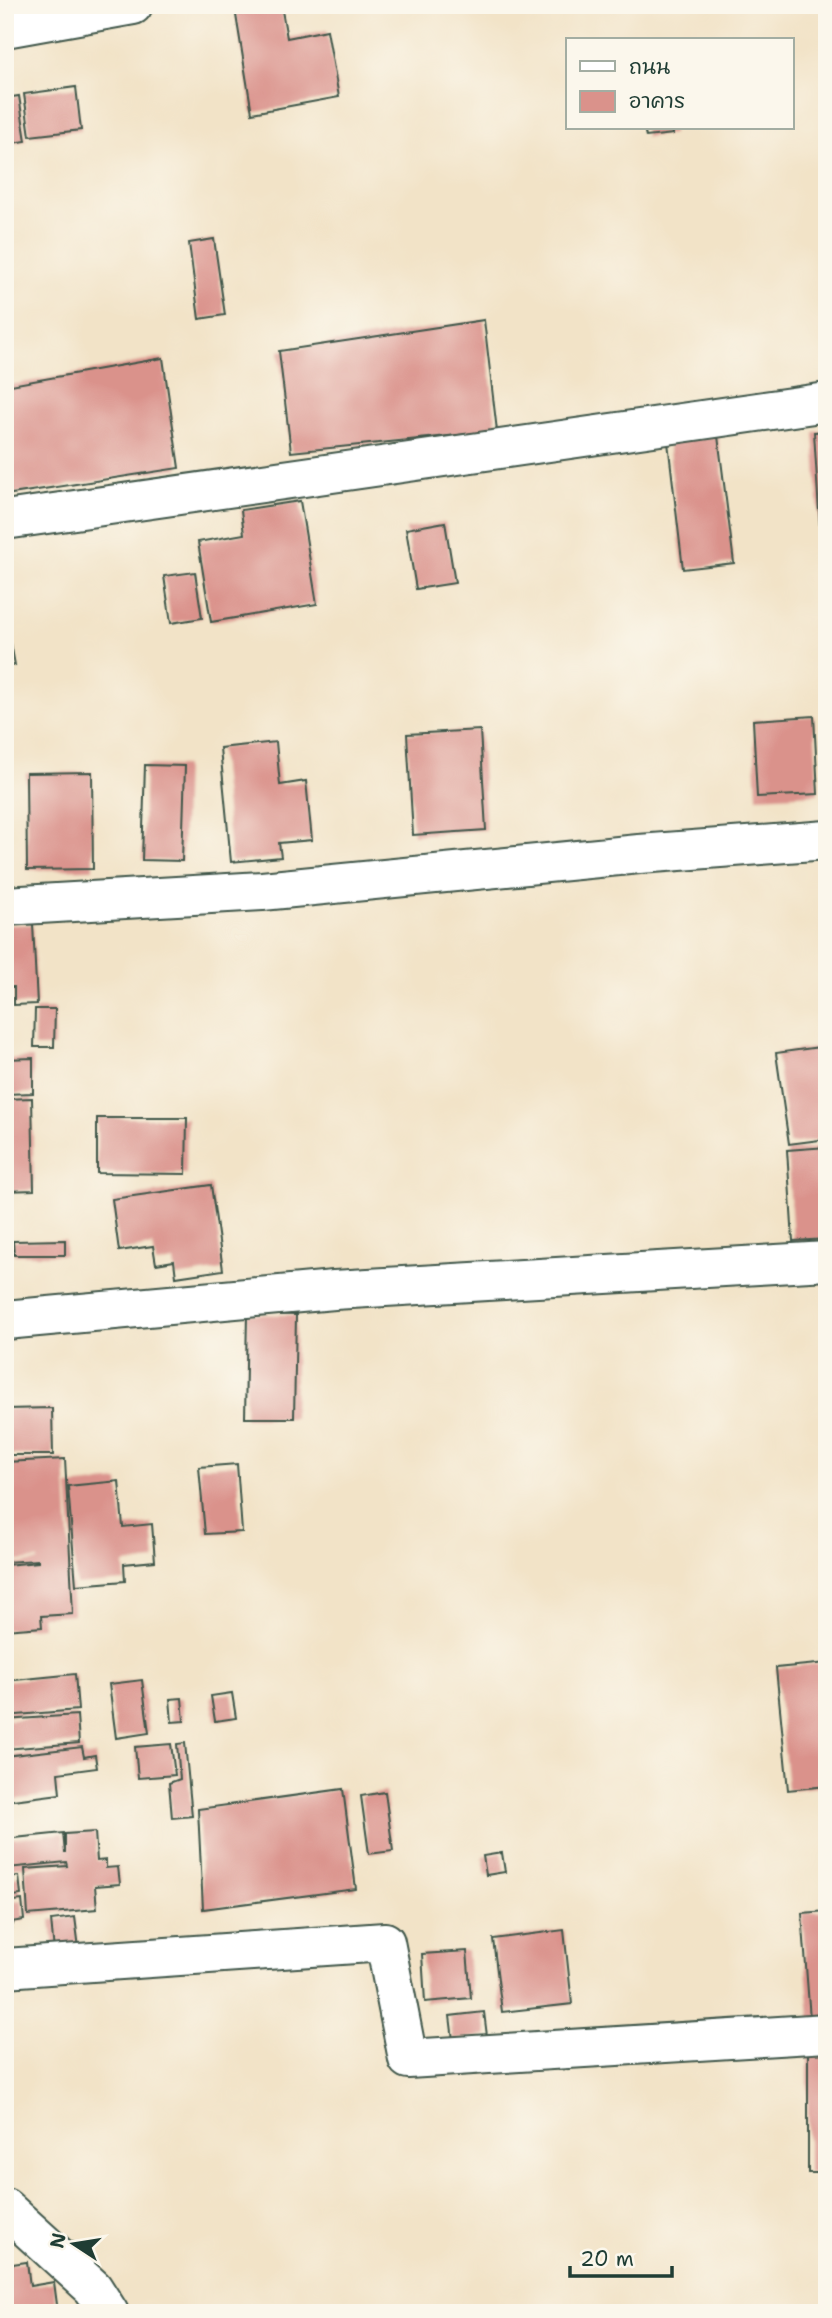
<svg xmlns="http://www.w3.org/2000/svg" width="832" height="2318" font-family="'Shantell Sans','Playpen Sans Thai',sans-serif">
	<rect width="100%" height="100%" fill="#fbf7ec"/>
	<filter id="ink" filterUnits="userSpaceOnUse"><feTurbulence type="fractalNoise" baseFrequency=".0143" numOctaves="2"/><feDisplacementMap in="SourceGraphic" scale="14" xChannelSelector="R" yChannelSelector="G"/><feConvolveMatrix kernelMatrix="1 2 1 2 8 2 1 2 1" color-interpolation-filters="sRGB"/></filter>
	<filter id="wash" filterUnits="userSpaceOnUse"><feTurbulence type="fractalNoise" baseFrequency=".00686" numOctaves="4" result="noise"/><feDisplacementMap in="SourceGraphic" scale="28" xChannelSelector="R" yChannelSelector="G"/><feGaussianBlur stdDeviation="1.57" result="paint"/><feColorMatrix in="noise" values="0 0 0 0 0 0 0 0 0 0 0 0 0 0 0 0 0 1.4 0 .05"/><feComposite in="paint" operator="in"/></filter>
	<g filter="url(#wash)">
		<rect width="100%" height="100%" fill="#f2e3c7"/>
		<g id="blocks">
			<g fill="#da928b">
				<polygon points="256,5 281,5 287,38 327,30 339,97 252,113 235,9"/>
				<polygon points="76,87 81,130 30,136 24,94"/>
				<polygon points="19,96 26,141 5,144 5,98"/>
				<polygon points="644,128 673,128 673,134 646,137"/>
				<polygon points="214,239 225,315 199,319 189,243"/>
				<polygon points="484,320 497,431 291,452 279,351"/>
				<polygon points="163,358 179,468 5,495 5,386"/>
				<polygon points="827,431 827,528 820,529 814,432"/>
				<polygon points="718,436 734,563 683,569 668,442"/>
				<polygon points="300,501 317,604 211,622 198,542 244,534 241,510"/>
				<polygon points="445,522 455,583 416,589 406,529"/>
				<polygon points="195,572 202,618 171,623 164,576"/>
				<polygon points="5,610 15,665 5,666"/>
				<polygon points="814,716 818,794 757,797 753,720"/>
				<polygon points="480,730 486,830 413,835 407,734"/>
				<polygon points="276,742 280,785 306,781 312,840 279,843 281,857 231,862 220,748"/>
				<polygon points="145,765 185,766 182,861 142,860"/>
				<polygon points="92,772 93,869 27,870 26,773"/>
				<polygon points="33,924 37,1004 14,1005 14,987 5,987 5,925"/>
				<polygon points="35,1009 55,1009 54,1047 34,1047"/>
				<polygon points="827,1046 827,1139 789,1144 776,1053"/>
				<polygon points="33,1058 33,1093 5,1094 5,1059"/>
				<polygon points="32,1098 34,1190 5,1191 5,1099"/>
				<polygon points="97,1118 187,1118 186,1174 97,1173"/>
				<polygon points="827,1147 827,1239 793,1241 787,1150"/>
				<polygon points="211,1185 223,1270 176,1277 174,1261 156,1264 153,1246 119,1251 112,1199"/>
				<polygon points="65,1240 65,1255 14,1255 13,1241"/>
				<polygon points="247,1314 296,1315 294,1418 245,1418"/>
				<polygon points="52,1408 53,1455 5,1455 5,1409"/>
				<polygon points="65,1459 73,1614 41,1616 42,1627 5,1630 5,1565 38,1562 38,1560 5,1562 5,1462"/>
				<polygon points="237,1464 242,1532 205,1534 199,1467"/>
				<polygon points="119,1481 123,1527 152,1524 155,1561 124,1564 125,1581 76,1585 68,1486"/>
				<polygon points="827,1663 827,1786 788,1790 776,1668"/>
				<polygon points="75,1674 78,1710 5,1716 5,1681"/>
				<polygon points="142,1680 149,1733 116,1738 109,1684"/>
				<polygon points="232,1693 236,1718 215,1721 211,1696"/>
				<polygon points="182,1698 184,1721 172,1722 170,1699"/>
				<polygon points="77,1715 79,1743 5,1749 5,1720"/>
				<polygon points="185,1743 192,1816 172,1818 169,1783 180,1779 177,1744"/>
				<polygon points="171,1744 175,1775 138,1778 135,1747"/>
				<polygon points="82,1747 84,1757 95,1755 97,1768 58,1773 60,1794 5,1801 5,1756"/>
				<polygon points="343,1789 356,1889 203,1909 198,1809"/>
				<polygon points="385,1792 393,1851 369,1854 361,1796"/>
				<polygon points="95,1832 97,1861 106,1860 106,1868 118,1867 120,1884 95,1886 97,1909 28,1915 25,1869 67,1866 66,1862 8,1868 5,1839 63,1833 65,1853 65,1834"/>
				<polygon points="502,1853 505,1872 486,1875 483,1856"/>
				<polygon points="19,1876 21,1895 5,1897 5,1878"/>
				<polygon points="22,1900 24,1920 5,1923 5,1902"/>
				<polygon points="827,1911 827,1985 825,1986 827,2018 810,2019 802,1913"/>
				<polygon points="75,1917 79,1948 54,1951 51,1920"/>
				<polygon points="13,1924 9,1933 9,1947 5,1947 5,1925"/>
				<polygon points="564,1930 572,2004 502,2012 493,1939"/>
				<polygon points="467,1951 471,1998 425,2002 422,1954"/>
				<polygon points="484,2012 487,2036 453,2040 450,2016"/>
				<rect x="808" y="2053" width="19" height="120"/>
				<polygon points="27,2262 30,2286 54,2282 58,2312 5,2313 5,2265"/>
			</g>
		</g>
	</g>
	<g filter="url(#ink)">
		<use href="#blocks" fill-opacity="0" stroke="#3f564a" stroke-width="2"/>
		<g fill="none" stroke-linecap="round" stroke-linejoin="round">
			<defs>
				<g id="minor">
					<polyline points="5,28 133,5"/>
					<polyline points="5,520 827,402"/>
					<polyline points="5,1320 334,1290 827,1261"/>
					<polyline points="5,1968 385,1942 408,2059 827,2033"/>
				</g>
				<g id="tertiary">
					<polyline points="5,906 262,891 639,854 827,840"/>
					<polyline points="5,2208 93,2288 109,2313"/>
				</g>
			</defs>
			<use href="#minor" stroke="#3f564a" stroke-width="42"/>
			<use href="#tertiary" stroke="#3f564a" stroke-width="42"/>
			<use href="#minor" stroke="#fff" stroke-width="38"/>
			<use href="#tertiary" stroke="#fff" stroke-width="38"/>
		</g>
	</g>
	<rect width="832" height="2318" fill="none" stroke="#fbf7ec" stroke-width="28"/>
	<rect x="566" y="38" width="228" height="91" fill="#fbf7ec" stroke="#a3ada2" stroke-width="2"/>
	<rect x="580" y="61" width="35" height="10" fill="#ffffff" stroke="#a3ada2" stroke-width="2"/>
	<text x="629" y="74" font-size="21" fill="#1f3d34">ถนน</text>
	<rect x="580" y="91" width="35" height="21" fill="#da928b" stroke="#a3ada2" stroke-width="2"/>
	<text x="629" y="108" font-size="21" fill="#1f3d34">อาคาร</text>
	<g transform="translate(74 2244) rotate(282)" stroke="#fbf7ec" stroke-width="5" paint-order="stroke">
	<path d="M0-5L12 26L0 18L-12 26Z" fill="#1f3d34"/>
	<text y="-10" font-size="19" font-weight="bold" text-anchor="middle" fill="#1f3d34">N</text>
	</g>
	<path d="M570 2266v10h102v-10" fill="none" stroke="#1f3d34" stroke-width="3.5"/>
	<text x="580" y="2266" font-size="21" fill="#1f3d34" stroke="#fbf7ec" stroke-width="5" paint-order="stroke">20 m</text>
</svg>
